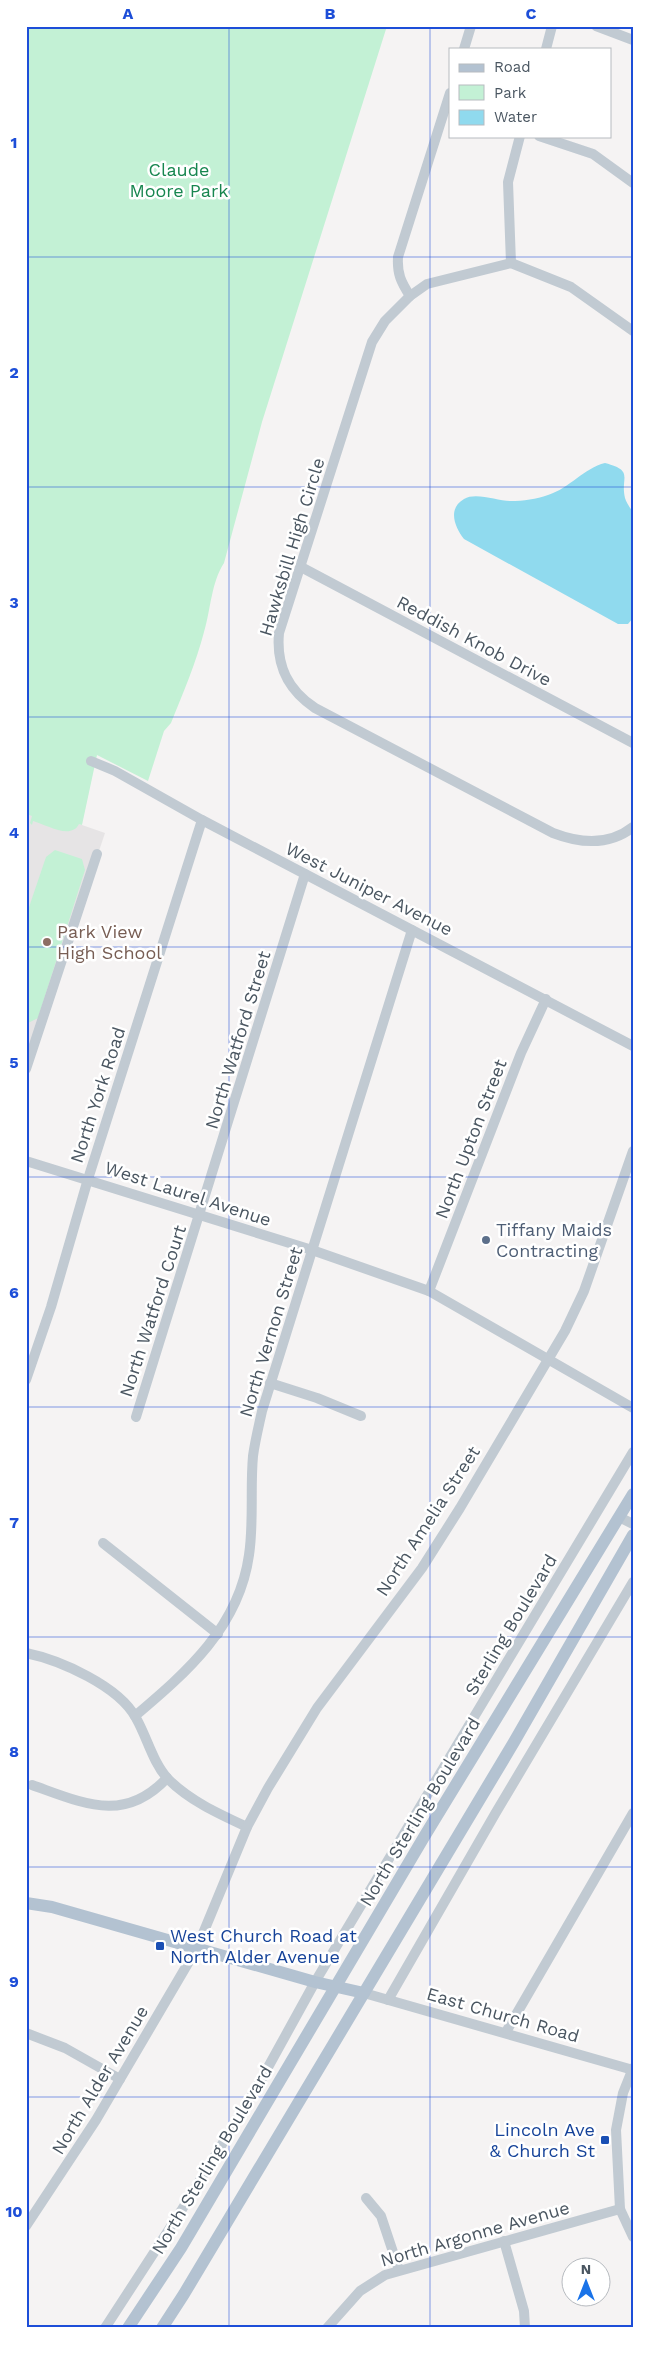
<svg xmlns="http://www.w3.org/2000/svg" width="659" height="2354" font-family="'Work Sans',sans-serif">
	<rect width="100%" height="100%" fill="#f5f3f3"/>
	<polygon fill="#e6e4e5" points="26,797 82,825 105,833 26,1069"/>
	<g fill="#c3f1d5">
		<path d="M26 26H387L262 422 224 563C211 583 211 609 204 632 196 663 183 693 171 723L164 731 148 781 97 755 82 825 79 824C71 840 47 825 33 821L32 825 30 823 32 816 26 814Z"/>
		<polygon points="55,850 82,859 85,870 38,1018 26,1024 26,916 46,857"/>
	</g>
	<path fill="#90daee" d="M605 463C635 471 620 477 625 498 626 502 630 508 633 512V618L628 624H618L464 539C455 527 447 509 464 499 476 492 497 501 510 501 524 501 536 499 548 495 570 488 584 468 605 463Z"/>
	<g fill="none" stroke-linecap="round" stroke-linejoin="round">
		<g stroke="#c1cad2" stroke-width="10">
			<polyline points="596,26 633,40"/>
			<polyline points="464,49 471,26"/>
			<polyline points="546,49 552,26"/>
			<polyline points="539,136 593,154 633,183"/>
			<polyline points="511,263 508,182 520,136"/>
			<path d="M410 296C401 282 397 274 398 257L450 93"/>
			<path d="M633 331 571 287 511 263 427 284 410 296 385 321 372 342 279 633C276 666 288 690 315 708L553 833C579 843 609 846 633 827"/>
			<polyline points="301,567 633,743"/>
			<polyline points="91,761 115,771 202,820 633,1046"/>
			<polyline points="26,1069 97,854"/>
			<polyline points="26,1161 312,1250 429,1291 633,1408"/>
			<polyline points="429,1291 521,1053 546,999"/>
			<polyline points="26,1380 51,1307 88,1179 202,820"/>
			<polyline points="270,1383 317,1398 361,1416"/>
			<polyline points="136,1417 305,874"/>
			<polyline points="619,1517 633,1524"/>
			<polyline points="103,1543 218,1634"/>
			<path d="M26 1653C60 1660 119 1686 136 1718 147 1737 153 1763 168 1779 190 1801 219 1814 247 1827"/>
			<path d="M135 1716C187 1672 239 1627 249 1555 254 1522 250 1489 253 1456 255 1441 259 1425 262 1411L412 930"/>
			<path d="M32 1785C83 1803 124 1824 167 1778"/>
			<polyline points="364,1993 633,2070"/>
			<polyline points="388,2000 495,1814 633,1582"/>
			<polyline points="506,2032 633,1813"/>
			<polyline points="26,2033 65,2048 120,2079"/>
			<polyline points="633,2068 623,2093 616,2130 620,2209 633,2237"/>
			<polyline points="366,2198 381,2216 399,2270"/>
			<polyline points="26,2226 96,2120 197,1948 247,1827 268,1788 317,1708 422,1568 460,1508 565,1331 584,1291 633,1151"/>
			<polyline points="504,2241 524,2311 525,2328"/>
			<polyline points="105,2328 181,2211 256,2089 315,1982 633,1452"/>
			<polyline points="327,2328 360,2291 385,2275 620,2209"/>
		</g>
		<g stroke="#b3c2d1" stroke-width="12">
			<polyline points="26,1903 52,1907 315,1982 364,1993"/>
			<polyline points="128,2328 181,2248 424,1837 633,1494"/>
			<polyline points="162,2328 184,2294 514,1742 633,1535"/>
		</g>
	</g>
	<path fill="none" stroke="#1d4ed8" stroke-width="1" stroke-opacity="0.55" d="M229 26V2328M430 26V2328M26 257H633M26 487H633M26 717H633M26 947H633M26 1177H633M26 1407H633M26 1637H633M26 1867H633M26 2097H633"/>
	<circle fill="#8d6e63" stroke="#fff" stroke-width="2" cx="47" cy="942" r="5"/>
	<circle fill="#5c6f8a" stroke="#fff" stroke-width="2" cx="486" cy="1240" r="5"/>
	<g fill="#1a4fb4" stroke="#fff" stroke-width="2">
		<rect x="155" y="1941" width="10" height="10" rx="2.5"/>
		<rect x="600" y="2135" width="10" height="10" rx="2.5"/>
	</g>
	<g text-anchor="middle" stroke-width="5" stroke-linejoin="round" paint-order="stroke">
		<g font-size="18" fill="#17864f" stroke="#fff">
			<text x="179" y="176">Claude<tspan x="179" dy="21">Moore Park</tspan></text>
		</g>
		<g font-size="18" fill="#4a5661" stroke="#fff">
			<text transform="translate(292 547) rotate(-73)" y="6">Hawksbill High Circle</text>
			<text transform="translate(474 641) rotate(28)" y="6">Reddish Knob Drive</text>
			<text transform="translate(369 889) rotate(27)" y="6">West Juniper Avenue</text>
			<text transform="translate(238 1040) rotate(-73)" y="6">North Watford Street</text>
			<text transform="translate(98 1095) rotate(-72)" y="6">North York Road</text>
			<text transform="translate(471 1139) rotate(-69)" y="6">North Upton Street</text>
			<text transform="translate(188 1194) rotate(18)" y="6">West Laurel Avenue</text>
			<text transform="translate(153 1311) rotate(-72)" y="6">North Watford Court</text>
			<text transform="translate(271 1332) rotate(-73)" y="6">North Vernon Street</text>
			<text transform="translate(428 1521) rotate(-57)" y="6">North Amelia Street</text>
			<text transform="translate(511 1625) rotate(-59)" y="6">Sterling Boulevard</text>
			<text transform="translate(420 1812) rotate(-59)" y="6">North Sterling Boulevard</text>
			<text transform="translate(503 2015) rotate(16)" y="6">East Church Road</text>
			<text transform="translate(100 2080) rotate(-59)" y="6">North Alder Avenue</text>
			<text transform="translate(212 2160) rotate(-59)" y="6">North Sterling Boulevard</text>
			<text transform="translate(475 2234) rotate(-16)" y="6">North Argonne Avenue</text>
		</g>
		<g font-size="18" fill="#785e54" stroke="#fff" text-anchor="start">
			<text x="57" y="938">Park View<tspan x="57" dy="21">High School</tspan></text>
		</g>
		<g font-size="18" fill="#4e5e75" stroke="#fff" text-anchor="start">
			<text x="496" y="1236">Tiffany Maids<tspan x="496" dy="21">Contracting</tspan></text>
		</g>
		<g font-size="18" fill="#164399" stroke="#fff" text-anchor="start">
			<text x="170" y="1942">West Church Road at<tspan x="170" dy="21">North Alder Avenue</tspan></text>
			<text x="595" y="2136" text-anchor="end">Lincoln Ave<tspan x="595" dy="21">&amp; Church St</tspan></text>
		</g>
	</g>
	<rect width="659" height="2354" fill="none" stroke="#ffffff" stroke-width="55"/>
	<rect x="449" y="48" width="162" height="90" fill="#ffffff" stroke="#b7bbc0"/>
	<rect x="459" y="64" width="25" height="8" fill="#b3c2d1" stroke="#b7bbc0"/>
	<text x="494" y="72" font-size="15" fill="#4a5661">Road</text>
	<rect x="459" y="85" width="25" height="15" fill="#c3f1d5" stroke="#b7bbc0"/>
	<text x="494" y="98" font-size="15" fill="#4a5661">Park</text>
	<rect x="459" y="110" width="25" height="15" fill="#90daee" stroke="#b7bbc0"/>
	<text x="494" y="122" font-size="15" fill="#4a5661">Water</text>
	<g transform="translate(586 2282)"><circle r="24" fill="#ffffff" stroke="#b7bbc0"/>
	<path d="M0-4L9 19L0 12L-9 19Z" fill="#1a73e8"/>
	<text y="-8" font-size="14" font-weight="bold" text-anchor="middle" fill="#4a5661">N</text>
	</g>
	<rect x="28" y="28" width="604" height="2298" fill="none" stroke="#1d4ed8" stroke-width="2"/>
	<g font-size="16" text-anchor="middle" font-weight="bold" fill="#1d4ed8">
		<text x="128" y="19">A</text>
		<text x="330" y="19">B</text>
		<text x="531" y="19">C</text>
		<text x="14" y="148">1</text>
		<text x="14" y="378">2</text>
		<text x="14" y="608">3</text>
		<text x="14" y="838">4</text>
		<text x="14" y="1068">5</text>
		<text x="14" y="1298">6</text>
		<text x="14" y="1528">7</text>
		<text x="14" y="1757">8</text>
		<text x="14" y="1987">9</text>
		<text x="14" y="2217">10</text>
	</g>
</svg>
